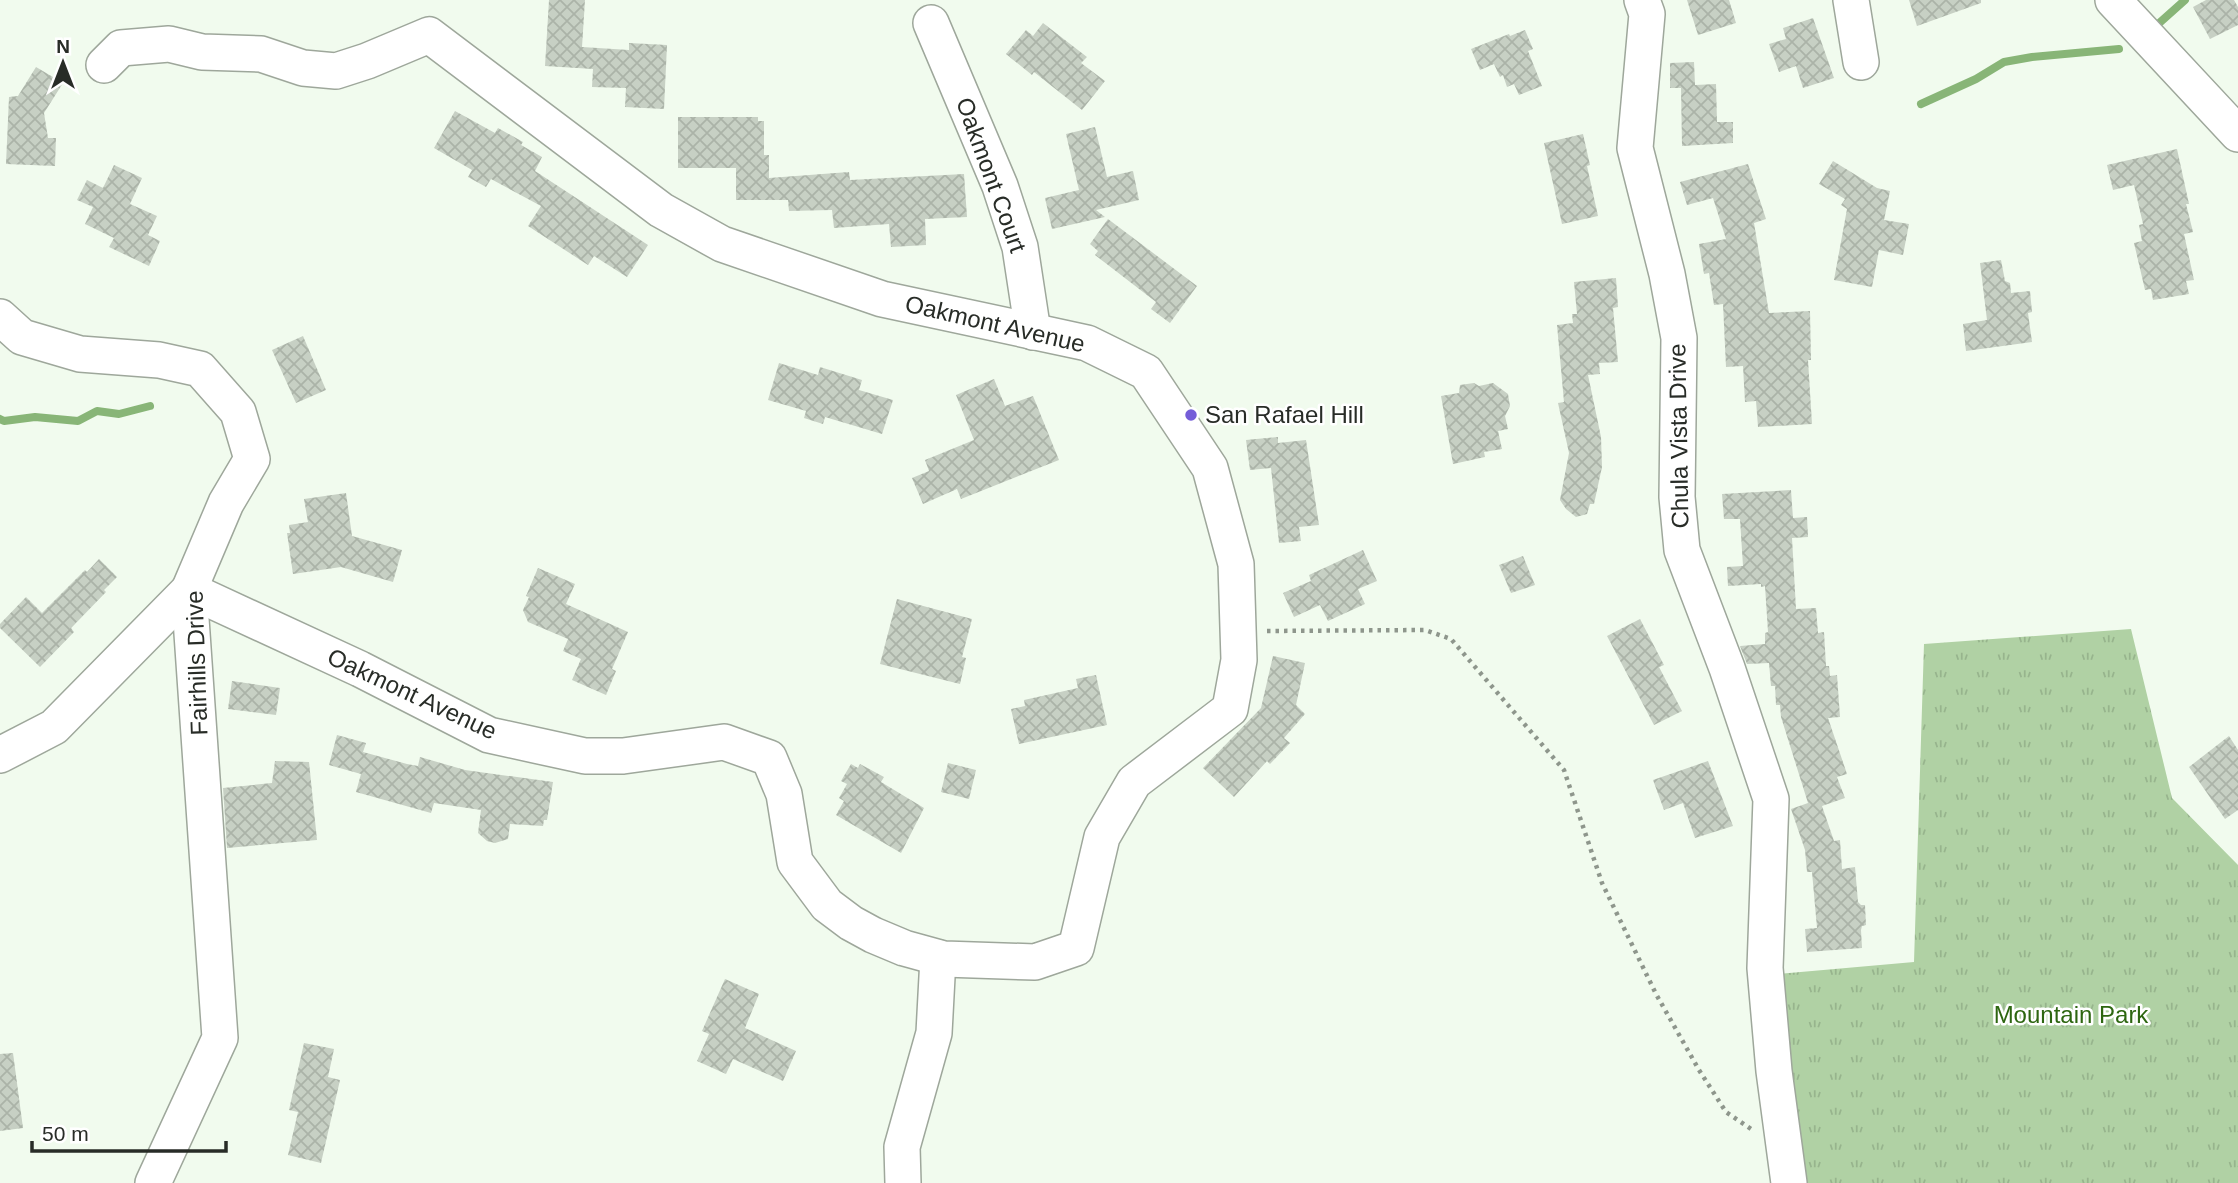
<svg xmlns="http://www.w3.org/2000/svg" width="2238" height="1183" font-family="Helvetica,sans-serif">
	<defs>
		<pattern id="park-tufts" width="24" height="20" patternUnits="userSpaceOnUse" patternTransform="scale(1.75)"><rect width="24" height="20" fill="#b0d1a4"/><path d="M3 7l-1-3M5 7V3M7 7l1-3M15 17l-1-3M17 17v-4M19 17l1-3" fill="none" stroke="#97b48d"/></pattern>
		<pattern id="building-cross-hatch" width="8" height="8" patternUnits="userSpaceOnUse" patternTransform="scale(1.75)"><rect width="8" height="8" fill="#c7d0c4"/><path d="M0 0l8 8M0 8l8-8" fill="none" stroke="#abb3a8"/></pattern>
	</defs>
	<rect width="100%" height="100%" fill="#f1fbee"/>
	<polygon fill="url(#park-tufts)" points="2131,629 2172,798 2238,865 2238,1183 1783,1183 1777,974 1914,962 1924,644"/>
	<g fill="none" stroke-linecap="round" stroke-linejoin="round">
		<g stroke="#88b577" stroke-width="8">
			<polyline points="2157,25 2185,0"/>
			<polyline points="1921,104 1976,79 2004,62 2032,57 2119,49"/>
			<polyline points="0,419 4,421 35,417 78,421 97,411 119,414 150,406"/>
		</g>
	</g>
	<g fill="url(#building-cross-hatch)">
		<polygon points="549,0 585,0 582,47 629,50 629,43 667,45 664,109 625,107 626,88 592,87 593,69 545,66"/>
		<polygon points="1687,0 1729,0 1736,23 1698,35"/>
		<polygon points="1909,0 1981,0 1981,3 1917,26"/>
		<polygon points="2206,0 2234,0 2238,7 2238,25 2210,39 2193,7"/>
		<polygon points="1813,18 1834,78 1803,88 1796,66 1779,72 1769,44 1786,39 1783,28"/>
		<polygon points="1043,23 1087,57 1081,63 1105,81 1082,110 1034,72 1032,75 1006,54 1026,30 1033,36"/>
		<polygon points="1525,30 1533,49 1528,51 1542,86 1519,95 1514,84 1507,87 1503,75 1500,77 1494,64 1480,70 1471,49 1509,34 1510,36"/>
		<polygon points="1694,62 1695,85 1716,84 1717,122 1733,122 1733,143 1682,146 1681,88 1670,88 1670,63"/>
		<polygon points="36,67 63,83 44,113 48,138 56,138 55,166 6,164 9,97 18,96"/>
		<polygon points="455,111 495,133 498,128 523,142 521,145 542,157 535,171 648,245 627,277 594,256 588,265 528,226 541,206 491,179 486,187 468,177 472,170 434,148"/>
		<polygon points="678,117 758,117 758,121 764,121 764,155 769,155 769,178 849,172 850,180 964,174 967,217 925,219 926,245 891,247 889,224 834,228 832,210 789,211 788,200 736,200 736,168 678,168"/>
		<polygon points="1095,127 1107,177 1133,171 1139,200 1096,210 1105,217 1052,229 1045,198 1079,190 1066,134"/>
		<polygon points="1583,134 1590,165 1587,166 1598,216 1562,224 1544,143"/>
		<polygon points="2177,149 2189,204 2186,204 2193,232 2184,234 2194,280 2186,281 2189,294 2153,300 2151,289 2145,290 2134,243 2142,241 2139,225 2143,224 2134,185 2113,190 2107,165"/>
		<polygon points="1833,161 1877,188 1890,191 1884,220 1909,224 1903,255 1879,250 1872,287 1834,280 1847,209 1841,205 1845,199 1819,184"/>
		<polygon points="1748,164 1766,219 1754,223 1769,313 1810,311 1811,360 1808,360 1812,424 1758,427 1756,401 1745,402 1743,366 1726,367 1723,304 1714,305 1709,273 1704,274 1699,244 1726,239 1713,198 1687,205 1680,182"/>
		<polygon points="114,165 142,178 130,204 157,216 148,235 160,241 149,266 109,247 114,238 85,224 93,207 77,200 87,180 103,188"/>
		<polygon points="1108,219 1197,286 1170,323 1151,309 1156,302 1095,255 1098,251 1090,244"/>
		<polygon points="2001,260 2005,281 2010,283 2011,293 2030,291 2032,312 2028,313 2032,342 1966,351 1963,324 1987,320 1980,263"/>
		<polygon points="1616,278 1618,307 1613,308 1618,362 1599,363 1600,374 1588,375 1601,437 1602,467 1594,504 1590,504 1587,514 1576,517 1566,509 1560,500 1569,453 1558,403 1564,402 1557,325 1573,323 1572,314 1577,314 1574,282"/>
		<polygon points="303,336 326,390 296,403 272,350"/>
		<polygon points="779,363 818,375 820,367 862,380 859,390 893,400 882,434 825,417 823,424 804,418 806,411 768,400"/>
		<polygon points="994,379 1005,406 1033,396 1059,460 961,499 957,489 923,504 912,478 929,471 925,460 974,440 956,395"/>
		<polygon points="1474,383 1479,386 1493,383 1508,394 1510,406 1505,416 1508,429 1498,431 1502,449 1484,452 1485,457 1453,464 1441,396 1459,393 1460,385"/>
		<polygon points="1278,437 1278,443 1306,440 1319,525 1299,527 1301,541 1279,543 1271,468 1250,470 1246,440"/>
		<polygon points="1791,490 1793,518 1807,517 1808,537 1792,538 1796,609 1816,608 1818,633 1824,632 1826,666 1829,666 1830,676 1837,675 1840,717 1828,718 1847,774 1837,777 1845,798 1822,806 1834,841 1840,840 1842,869 1855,867 1858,902 1861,905 1865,905 1866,925 1862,926 1861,930 1862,948 1807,952 1805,929 1817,928 1812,872 1807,872 1805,850 1791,809 1808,803 1781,717 1780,705 1776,705 1775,686 1771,686 1769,663 1747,664 1740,646 1765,644 1765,633 1768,632 1765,586 1761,587 1761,584 1728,586 1727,567 1743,566 1740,519 1724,519 1722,494"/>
		<polygon points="346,493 352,536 402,550 393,582 341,567 293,574 287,533 290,533 289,525 308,522 304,499"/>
		<polygon points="1363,550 1377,581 1358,589 1365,604 1328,621 1320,605 1294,617 1283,593 1311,581 1309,575"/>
		<polygon points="1523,556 1535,585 1511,593 1499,565"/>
		<polygon points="99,559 117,577 104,590 106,592 71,628 74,632 40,667 0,628 0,624 26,597 42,613 85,570 87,572"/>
		<polygon points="538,568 575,584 566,604 628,632 612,669 616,671 606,695 572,680 581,659 563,651 568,639 528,622 523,610 529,597 526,596"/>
		<polygon points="897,599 972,619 962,657 966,658 960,684 880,664"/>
		<polygon points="1640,619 1664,665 1659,667 1682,711 1654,725 1607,636"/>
		<polygon points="1273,656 1305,663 1296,705 1305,714 1284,738 1290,743 1270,764 1267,761 1234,797 1203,768 1261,708"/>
		<polygon points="1096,675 1107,725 1019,744 1011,709 1025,706 1024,700 1078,688 1076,679"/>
		<polygon points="232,681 280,688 276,715 228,709"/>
		<polygon points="337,735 366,743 363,752 407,764 418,766 420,757 465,770 553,782 547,820 544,820 543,826 510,824 508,839 495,843 487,841 478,833 481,810 434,803 431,813 356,792 361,774 329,765"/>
		<polygon points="2229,736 2238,750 2238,810 2225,819 2189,767"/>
		<polygon points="275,761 309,762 317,840 227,848 223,788 272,783"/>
		<polygon points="1708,761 1733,826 1695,838 1683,803 1664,810 1653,780"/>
		<polygon points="948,763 976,770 969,799 941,792"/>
		<polygon points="851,764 858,768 860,764 884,777 881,782 924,808 901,853 836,815 844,801 839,798 847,784 841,781"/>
		<polygon points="725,979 759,994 745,1028 796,1051 783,1081 733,1059 726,1074 697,1061 709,1034 702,1031"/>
		<polygon points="304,1043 334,1049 328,1077 340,1080 321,1163 288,1155 298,1112 289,1110"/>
		<polygon points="13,1053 23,1128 0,1131 0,1054"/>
	</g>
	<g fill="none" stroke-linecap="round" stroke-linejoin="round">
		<defs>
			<g id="minor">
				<polyline points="1642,0 1647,14 1635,148 1667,274 1679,338 1677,497 1682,550 1727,668 1771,799 1765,968 1774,1071 1789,1183"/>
				<polyline points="1851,0 1861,62"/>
				<polyline points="2113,0 2238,134"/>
				<polyline points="931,23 1000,186 1020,247 1033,332"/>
				<polyline points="0,317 22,337 80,354 159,360 200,369 238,412 252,459 226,503 189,590 220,1038 153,1183"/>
				<polyline points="0,755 54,727 189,590 360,669 489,735 585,756 623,756 724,742 769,758 784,794 795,862 827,905 851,923 873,935 904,948 944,959 1035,962 1076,948 1102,837 1134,782 1230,709 1239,660 1236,564 1210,468 1146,372 1087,343 882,299 722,244 661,210 429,35 367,61 336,71 303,68 261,54 202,52 169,44 121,48 104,65"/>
				<polyline points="903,1183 902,1147 934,1033 938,958"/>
			</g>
		</defs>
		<use href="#minor" stroke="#9ea79b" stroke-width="38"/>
		<polyline stroke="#8e968c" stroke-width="4.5" stroke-dasharray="3.5 5" stroke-linecap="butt" points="1267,631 1425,630 1451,639 1564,770 1602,883 1656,994 1699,1070 1726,1112 1751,1129"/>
		<use href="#minor" stroke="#fff" stroke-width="35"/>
	</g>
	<circle fill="#745dd8" stroke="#fff" stroke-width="2.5" cx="1191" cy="415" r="7"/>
	<g text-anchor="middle" stroke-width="5" stroke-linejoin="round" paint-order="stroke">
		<g font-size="24" fill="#282c27" stroke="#fff">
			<text transform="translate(991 175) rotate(70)" y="8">Oakmont Court</text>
			<text transform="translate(995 324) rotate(13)" y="8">Oakmont Avenue</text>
			<text transform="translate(1679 436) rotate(-91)" y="8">Chula Vista Drive</text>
			<text transform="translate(197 663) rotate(-92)" y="8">Fairhills Drive</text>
			<text transform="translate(412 694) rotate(25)" y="8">Oakmont Avenue</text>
		</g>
		<g font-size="24" fill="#282c27" stroke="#fff" text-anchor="start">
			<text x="1205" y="423">San Rafael Hill</text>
		</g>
		<g font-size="24" fill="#2d6610" stroke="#fff">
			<text x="2071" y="1023">Mountain Park</text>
		</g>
	</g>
	<g transform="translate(63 63)" stroke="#ffffff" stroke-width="5" paint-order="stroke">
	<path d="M0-5L12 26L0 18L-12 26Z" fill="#282c27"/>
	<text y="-10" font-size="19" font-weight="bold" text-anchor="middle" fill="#282c27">N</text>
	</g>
	<path d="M32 1141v10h194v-10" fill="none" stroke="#282c27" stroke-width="3.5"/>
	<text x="42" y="1141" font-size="21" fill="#282c27" stroke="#ffffff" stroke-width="5" paint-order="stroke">50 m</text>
</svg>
